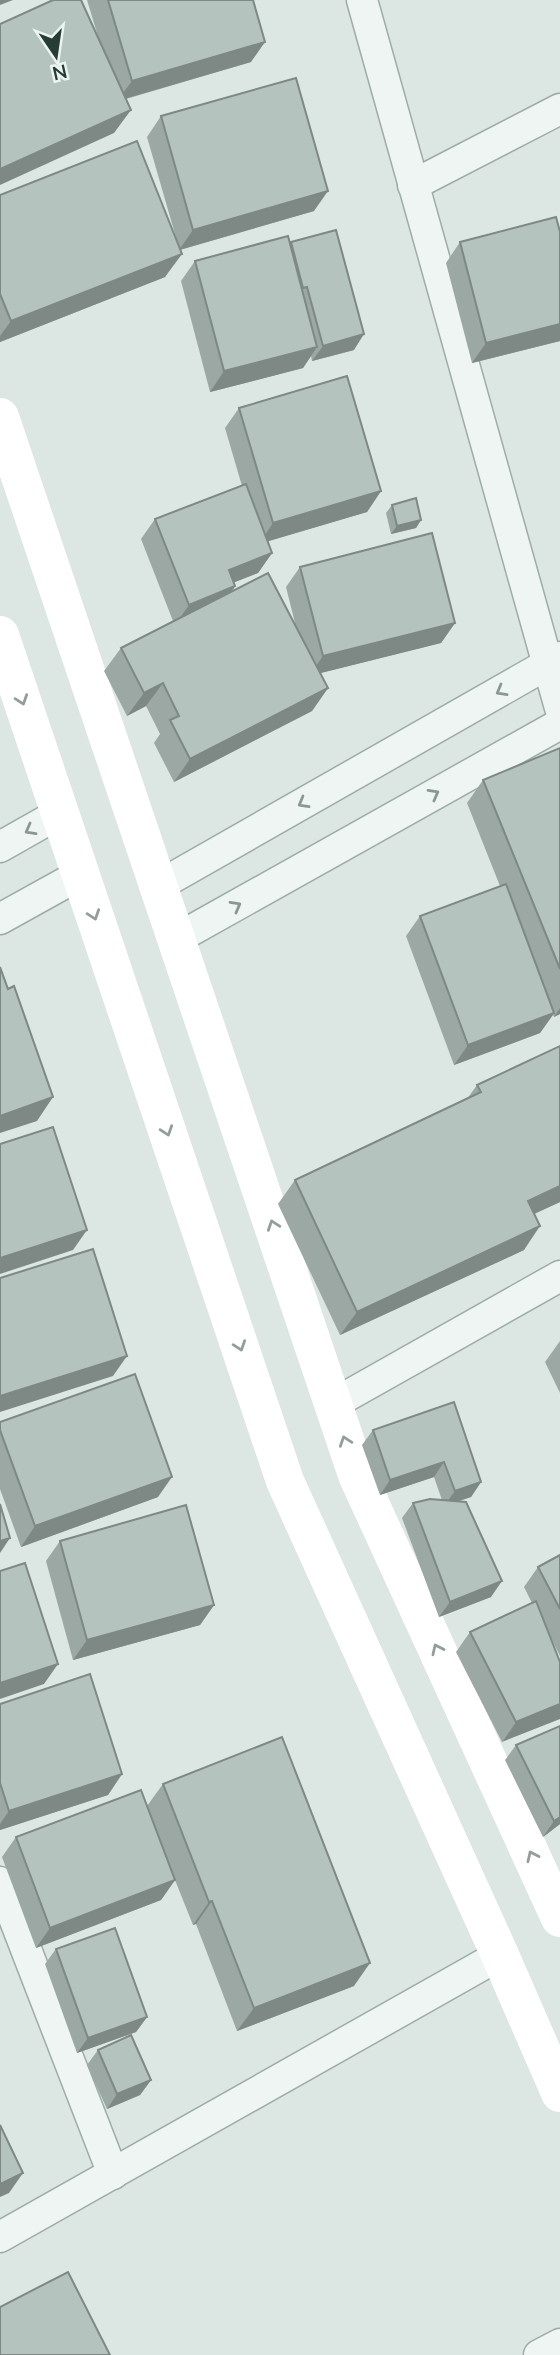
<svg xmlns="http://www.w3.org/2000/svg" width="560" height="2355" font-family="Mulish,sans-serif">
	<rect width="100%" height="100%" fill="#dce6e2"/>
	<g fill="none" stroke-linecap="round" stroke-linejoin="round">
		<defs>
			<g id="minor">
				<polyline points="362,0 560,708"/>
				<polyline points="413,185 560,109"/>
				<polyline points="0,847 60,813"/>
				<polyline points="158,886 560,657"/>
				<polyline points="0,919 81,874"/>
				<polyline points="176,939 560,724"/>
				<polyline points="333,1404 560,1276"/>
				<polyline points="0,1882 113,2174"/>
				<polyline points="0,2237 500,1955"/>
				<polyline points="539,2355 560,2344"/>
			</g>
		</defs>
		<use href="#minor" stroke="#9eaca7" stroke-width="33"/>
		<use href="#minor" stroke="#eff5f3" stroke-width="30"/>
		<g stroke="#fff" stroke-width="38">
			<polyline points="0,417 357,1475 560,1918"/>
			<polyline points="0,635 285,1481 500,1955 560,2093"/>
		</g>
	</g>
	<g fill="#9ba8a3">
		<polygon points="87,0 253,0 251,62 126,99 114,133 100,43"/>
		<polygon points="161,116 314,211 180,250 165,277 0,342 0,195 177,241 147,137"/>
		<polygon points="560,232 560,341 472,363 446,263 460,242"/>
		<polygon points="290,243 354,350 312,361 311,356 303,368 210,392 181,281 195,261"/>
		<polygon points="239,408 381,491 367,512 268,541 272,553 258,573 234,582 235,586 233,591 296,627 286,587 300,567 455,623 441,643 320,673 328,688 312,711 174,782 154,743 160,734 146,706 127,716 104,671 121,648 173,621 141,539 155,519 242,486 225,428"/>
		<polygon points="392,505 421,520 416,528 391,534 386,513"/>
		<polygon points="560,748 560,1014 554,1017 553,1015 540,1033 454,1065 406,936 420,916 500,886 467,803 483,780"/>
		<polygon points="477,1085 560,1202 534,1214 524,1250 340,1335 278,1204 295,1180 467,1099"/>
		<polygon points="560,1341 560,1393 545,1362"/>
		<polygon points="454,1402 481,1482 471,1497 458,1501 491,1597 439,1617 402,1518 413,1503 442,1500 434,1477 380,1495 362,1445 373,1430"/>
		<polygon points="0,1422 158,1497 21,1547 0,1489"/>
		<polygon points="60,1541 214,1605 200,1625 73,1660 46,1561"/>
		<polygon points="560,1555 560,1656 550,1636 560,1662 502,1742 456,1652 470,1632 532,1603 524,1587 538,1567"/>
		<polygon points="0,1704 122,1774 108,1795 0,1830"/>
		<polygon points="516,1745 560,1824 543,1837 505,1760"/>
		<polygon points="163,1784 354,1986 237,2031 196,1924 193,1925 175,1880 161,1900 36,1948 2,1857 16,1837 147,1806"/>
		<polygon points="56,1949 147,2017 136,2032 77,2053 45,1964"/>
		<polygon points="98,2050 151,2080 140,2095 107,2109 87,2065"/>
	</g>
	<g fill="#7e8884">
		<polygon points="0,0 13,0 0,5"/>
		<polygon points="265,42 251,62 117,101 132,81"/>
		<polygon points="131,110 114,133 0,185 0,169"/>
		<polygon points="328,191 314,211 179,250 193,230"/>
		<polygon points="182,254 165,277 0,342 0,336 11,321"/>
		<polygon points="560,324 560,341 472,363 486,343"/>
		<polygon points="364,334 354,350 312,361 323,346"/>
		<polygon points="317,347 303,368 210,392 224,371"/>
		<polygon points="381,491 367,512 259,544 273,523"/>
		<polygon points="421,520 416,528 391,534 397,526"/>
		<polygon points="272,553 258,573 215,590 229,570"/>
		<polygon points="235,586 221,606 175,625 189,605"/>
		<polygon points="455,623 441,643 309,676 323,656"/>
		<polygon points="163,683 146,706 127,716 144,693"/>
		<polygon points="328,688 312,711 174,782 190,759"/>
		<polygon points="560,1008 560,1014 554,1017"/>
		<polygon points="554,1013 540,1033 454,1065 468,1045"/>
		<polygon points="53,1097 37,1121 0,1133 0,1116"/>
		<polygon points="560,1186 560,1202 512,1224 528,1201"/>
		<polygon points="540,1226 524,1250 340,1335 357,1312"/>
		<polygon points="87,1230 73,1250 0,1274 0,1258"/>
		<polygon points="127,1356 113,1376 0,1412 0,1396"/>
		<polygon points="444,1462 434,1477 380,1495 390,1480"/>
		<polygon points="172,1477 158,1497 21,1547 35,1526"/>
		<polygon points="481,1482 471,1497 444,1506 455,1491"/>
		<polygon points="10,1538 0,1553 0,1541"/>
		<polygon points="502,1581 491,1597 439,1617 450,1602"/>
		<polygon points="214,1605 200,1625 73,1660 87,1640"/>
		<polygon points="58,1664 44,1684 0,1699 0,1683"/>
		<polygon points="560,1704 560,1719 502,1742 516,1722"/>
		<polygon points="122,1774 108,1795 0,1830 0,1824 9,1811"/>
		<polygon points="560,1817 560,1824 543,1837 554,1821"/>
		<polygon points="175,1880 161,1900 36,1948 50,1928"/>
		<polygon points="212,1901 196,1924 193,1925 209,1902"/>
		<polygon points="370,1963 354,1986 237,2031 254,2008"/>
		<polygon points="147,2017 136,2032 77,2053 88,2038"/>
		<polygon points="151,2080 140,2095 107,2109 117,2094"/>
		<polygon points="23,2173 9,2193 0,2197 0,2184"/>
	</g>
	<g fill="#b4c3bd" stroke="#7e8884" stroke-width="2">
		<polygon points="53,0 81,0 131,110 0,169 0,24"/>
		<polygon points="108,0 253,0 265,42 132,81"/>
		<polygon points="296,78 328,191 193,230 161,116"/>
		<polygon points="137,141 182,254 11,321 0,294 0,195"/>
		<polygon points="556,217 560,232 560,324 486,343 460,242"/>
		<polygon points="336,230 364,334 323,346 307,287 303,288 291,242"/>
		<polygon points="288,236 317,347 224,371 195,261"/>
		<polygon points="347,376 381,491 273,523 239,408"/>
		<polygon points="246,484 272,553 229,570 235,586 189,605 155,519"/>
		<polygon points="416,498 421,520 397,526 392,505"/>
		<polygon points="432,533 455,623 323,656 300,567"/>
		<polygon points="268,573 328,688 190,759 170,720 179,716 163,683 144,693 121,648"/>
		<polygon points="560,748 560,969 483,780"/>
		<polygon points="506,884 554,1013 468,1045 420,916"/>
		<polygon points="0,967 8,989 14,986 53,1097 0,1116"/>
		<polygon points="560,1046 560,1186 528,1201 540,1226 357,1312 295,1180 481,1092 477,1085"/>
		<polygon points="53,1127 87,1230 0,1258 0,1144"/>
		<polygon points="93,1249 127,1356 0,1396 0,1278"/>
		<polygon points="135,1374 172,1477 35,1526 0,1430 0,1422"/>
		<polygon points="454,1402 481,1482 455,1491 444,1462 390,1480 373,1430"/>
		<polygon points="430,1499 466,1502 502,1581 450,1602 413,1503"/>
		<polygon points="0,1504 10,1538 0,1541"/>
		<polygon points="186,1505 214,1605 87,1640 60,1541"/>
		<polygon points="560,1555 560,1609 538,1567"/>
		<polygon points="25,1563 58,1664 0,1683 0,1571"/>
		<polygon points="536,1601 560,1662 560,1704 516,1722 470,1632"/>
		<polygon points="90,1674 122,1774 9,1811 0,1783 0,1704"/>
		<polygon points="560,1726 560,1817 554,1821 516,1745"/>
		<polygon points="282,1737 370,1963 254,2008 212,1901 209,1902 163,1784"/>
		<polygon points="141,1790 175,1880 50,1928 16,1837"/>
		<polygon points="115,1928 147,2017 88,2038 56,1949"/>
		<polygon points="131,2035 151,2080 117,2094 98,2050"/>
		<polygon points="0,2125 23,2173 0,2184"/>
		<polygon points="68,2272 110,2355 0,2355 0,2307"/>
	</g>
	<defs><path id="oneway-chevron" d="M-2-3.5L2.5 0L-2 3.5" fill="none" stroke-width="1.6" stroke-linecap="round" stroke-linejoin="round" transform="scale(1.75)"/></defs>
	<g stroke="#8a9894">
		<use href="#oneway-chevron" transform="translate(501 691) rotate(150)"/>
		<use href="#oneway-chevron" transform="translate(434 794) rotate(-29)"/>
		<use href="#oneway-chevron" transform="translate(303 803) rotate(150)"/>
		<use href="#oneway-chevron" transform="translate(30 830) rotate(151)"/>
		<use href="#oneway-chevron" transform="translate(236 906) rotate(-29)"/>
	</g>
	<g stroke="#929e9a">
		<use href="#oneway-chevron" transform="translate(22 700) rotate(71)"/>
		<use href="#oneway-chevron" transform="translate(94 915) rotate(71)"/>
		<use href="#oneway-chevron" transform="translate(167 1131) rotate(71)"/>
		<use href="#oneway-chevron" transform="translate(273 1225) rotate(-109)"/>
		<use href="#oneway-chevron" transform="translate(240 1346) rotate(71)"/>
		<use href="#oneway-chevron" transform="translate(345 1441) rotate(-109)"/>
		<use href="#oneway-chevron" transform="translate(437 1649) rotate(-115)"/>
		<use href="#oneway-chevron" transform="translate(532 1856) rotate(-115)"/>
	</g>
	<g transform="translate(56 56) rotate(167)" stroke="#ebf4f0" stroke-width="5" paint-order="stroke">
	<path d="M0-5L12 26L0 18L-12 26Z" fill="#263c34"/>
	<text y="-10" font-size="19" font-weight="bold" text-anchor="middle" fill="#263c34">N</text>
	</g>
</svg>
